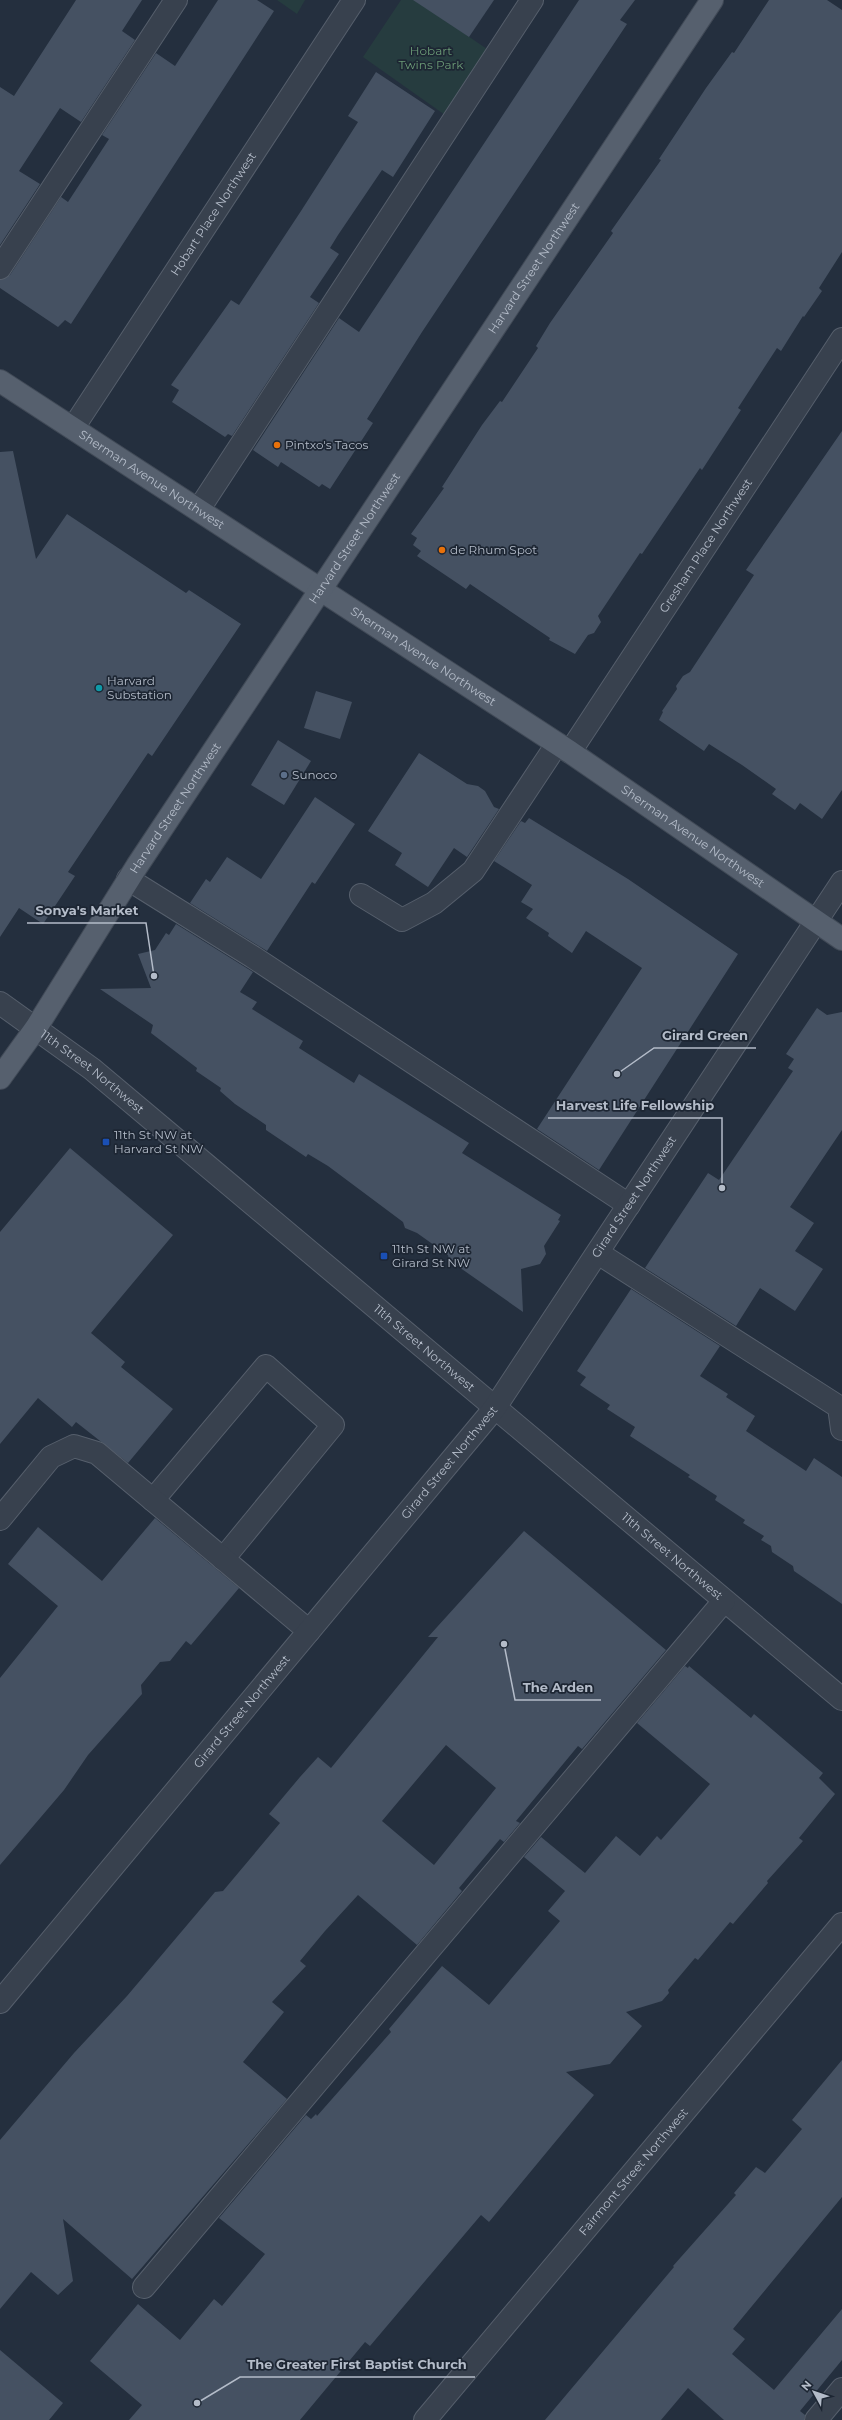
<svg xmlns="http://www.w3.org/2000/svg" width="842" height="2420" font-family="Montserrat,sans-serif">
	<rect width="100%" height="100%" fill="#242f3e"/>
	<g fill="#263c3f">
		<polygon points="277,0 305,0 297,14"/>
		<polygon points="401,0 415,0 487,49 445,115 363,57"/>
	</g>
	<g fill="#455162" fill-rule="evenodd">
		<polygon points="76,0 142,0 122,31 135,40 81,122 60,108 19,171 40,184 0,245 0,87 14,96"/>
		<polygon points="218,0 257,0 274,11 71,324 65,320 58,327 0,288 0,280 10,275 61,197 68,202 109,139 102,135 156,53 175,66"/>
		<polygon points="413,0 494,0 469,37"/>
		<polygon points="579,0 635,0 620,20 627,24 422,332 367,419 373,423 330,489 322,484 319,487 281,462 278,467 253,450 339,318 359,332"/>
		<polygon points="769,0 827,0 842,10 842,252 819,288 822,291 804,317 803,316 781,351 777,348 738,408 741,410 702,470 700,468 642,554 640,553 598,616 601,622 594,633 588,635 575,654 549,640 550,638 470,584 466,589 417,556 421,551 413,545 417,538 411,534 444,488 442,487 482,425 500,401 502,402 538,348 536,346 550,323 613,233 611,231 661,160 659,159 706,88 732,52 734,53"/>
		<polygon points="376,72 435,111 393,177 382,170 338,235 330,248 339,254 310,297 319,303 232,436 228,434 225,437 172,402 179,390 171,385 231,300 239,305 301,211 358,122 348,116"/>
		<polygon points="842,431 842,790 822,819 800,803 795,810 772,794 776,789 742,765 709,744 704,751 659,720 663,712 662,711 677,689 676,686 683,676 690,672 754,575 746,570"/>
		<polygon points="13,451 36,559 67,514 186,593 189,590 241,624 152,756 148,753 68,872 75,876 43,924 19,908 0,937 0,452"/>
		<polygon points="316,691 352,702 340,739 304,728"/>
		<polygon points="278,740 311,761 284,805 251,785"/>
		<polygon points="419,753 467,784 478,786 485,791 494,807 499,809 467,857 454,848 428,887 395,865 402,853 368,831"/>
		<polygon points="315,797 355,824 315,884 312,882 267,951 190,903 206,879 210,882 227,857 261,879"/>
		<polygon points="529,818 628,879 738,954 599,1170 537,1129 642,968 586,931 572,953 548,936 549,933 526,918 533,909 521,902 532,885 494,861 521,821 525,823"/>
		<polygon points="176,924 253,972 240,992 257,1002 252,1009 303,1041 299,1048 354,1083 359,1074 469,1143 462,1153 561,1215 558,1220 560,1221 544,1246 546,1254 540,1264 521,1269 523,1312 449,1260 448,1255 417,1233 405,1228 403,1222 328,1166 308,1154 306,1157 266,1130 266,1125 235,1104 220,1091 221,1088 196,1071 197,1068 151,1033 153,1025 100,989 151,988 138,954 155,950 166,933 169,935"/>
		<polygon points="817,1008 827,1015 842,1012 842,1130 790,1207 814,1223 795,1251 823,1269 795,1311 760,1288 736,1326 645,1268 708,1173 719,1180 793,1071 788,1068 794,1059 786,1054"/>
		<polygon points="70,1148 173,1235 91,1333 125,1362 121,1367 173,1409 128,1463 76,1422 72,1427 38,1398 0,1444 0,1232"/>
		<polygon points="631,1289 720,1346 700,1376 728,1394 726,1397 755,1416 746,1431 806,1471 814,1458 842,1477 842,1604 794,1571 793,1566 772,1552 771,1546 761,1540 764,1536 743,1523 745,1520 715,1500 717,1496 688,1477 690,1475 630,1436 635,1427 607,1409 610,1405 580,1385 586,1377 577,1371"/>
		<polygon points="155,1518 239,1588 191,1645 186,1641 170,1661 160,1662 141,1685 142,1694 88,1755 64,1790 0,1865 0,1678 58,1606 8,1564 38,1527 102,1581"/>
		<path d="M524 1531 666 1650 582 1749 578 1746 516 1821 520 1823 504 1842 500 1839 459 1888 462 1891 417 1945 358 1895 325 1931 300 1961 306 1966 272 2002 284 2012 243 2062 287 2099 132 2279 63 2219 73 2281 58 2295 31 2272 0 2309V2140L74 2053 127 1996 215 1892 223 1891 280 1823 269 1814 300 1777 318 1757 331 1768 438 1637H428ZM446 1745 496 1788 434 1865 382 1821Z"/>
		<polygon points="685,1666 688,1668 689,1666 751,1718 754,1714 823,1773 819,1778 835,1794 799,1838 803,1841 767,1881 768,1883 733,1924 730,1922 698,1960 695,1958 668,1990 669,1993 662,2001 626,2012 642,2026 610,2064 566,2072 594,2095 489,2222 481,2215 370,2346 365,2342 300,2420 129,2420 142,2405 90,2361 138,2304 180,2340 214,2299 222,2306 265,2254 219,2218 306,2115 311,2119 316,2114 317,2116 391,2032 389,2029 442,1966 489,2005 560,1921 548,1911 565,1891 524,1857 541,1837 585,1873 616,1836 640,1856 657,1836 661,1840 710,1784 637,1723"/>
		<polygon points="842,2060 842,2197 733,2329 745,2339 732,2354 774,2390 842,2309 842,2360 800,2411 805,2415 804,2420 724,2420 688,2388 661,2420 545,2420 674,2267 673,2266 736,2195 734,2193 756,2167 765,2173 802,2129 792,2120"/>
		<polygon points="0,2350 63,2403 49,2420 0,2420"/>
	</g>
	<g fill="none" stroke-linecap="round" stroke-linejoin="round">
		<defs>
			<g id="minor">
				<polyline points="0,268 176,0"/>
				<path id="s1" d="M73 428 354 0"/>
				<polyline points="199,509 532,0"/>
				<path id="s2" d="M570 752 842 339"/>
				<polyline points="128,879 253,957 629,1205"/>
				<polyline points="361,895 402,920 434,903 473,871 557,744"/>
				<path id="s3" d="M0 1003 92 1069 842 1699"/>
				<polyline points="598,1253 839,1407 842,1429"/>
				<polyline points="153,1500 266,1366 333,1425 223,1559"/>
				<polyline points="0,1519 51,1457 74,1446 97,1453 309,1631"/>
				<path id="s4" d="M0 2002 494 1409 842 882"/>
				<polyline points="144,2287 724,1601"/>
				<path id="s5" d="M425 2420 842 1924"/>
				<polyline points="816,2420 842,2389"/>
			</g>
			<g id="major">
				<path id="s6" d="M0 381 570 752 842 939"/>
				<path id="s7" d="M0 1078 36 1028 137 866 712 0"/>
			</g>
		</defs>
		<use href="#minor" stroke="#565f6c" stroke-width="24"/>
		<use href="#major" stroke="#414a57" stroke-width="24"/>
		<use href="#minor" stroke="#38414e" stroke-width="22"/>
		<use href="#major" stroke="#56606e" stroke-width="22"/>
	</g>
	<g fill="#e8710a" stroke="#1d2633" stroke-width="1.5">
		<circle cx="277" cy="445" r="4"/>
		<circle cx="442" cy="550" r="4"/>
	</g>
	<circle fill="#0f9aa8" stroke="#1d2633" stroke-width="1.5" cx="99" cy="688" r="4"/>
	<circle fill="#5c6f8a" stroke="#1d2633" stroke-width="1.5" cx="284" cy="775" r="4"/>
	<g fill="#1a4fb4" stroke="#1d2633" stroke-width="1.5">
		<rect x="102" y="1138" width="8" height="8" rx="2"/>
		<rect x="380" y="1252" width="8" height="8" rx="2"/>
	</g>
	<g text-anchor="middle" stroke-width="3.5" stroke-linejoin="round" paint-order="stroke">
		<g font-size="12" fill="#6b9a76" stroke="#1d2633">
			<text x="431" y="55">Hobart<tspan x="431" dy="14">Twins Park</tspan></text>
		</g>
		<g font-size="12" fill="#b4bcc9" stroke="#1d2633">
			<text dy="4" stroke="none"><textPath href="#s1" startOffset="256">Hobart Place Northwest</textPath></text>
			<text dy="4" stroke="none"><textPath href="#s7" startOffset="970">Harvard Street Northwest</textPath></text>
			<text dy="4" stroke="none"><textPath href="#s6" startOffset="181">Sherman Avenue Northwest</textPath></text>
			<text dy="4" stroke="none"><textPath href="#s7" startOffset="646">Harvard Street Northwest</textPath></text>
			<text dy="4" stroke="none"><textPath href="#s2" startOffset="247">Gresham Place Northwest</textPath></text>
			<text dy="4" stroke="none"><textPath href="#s6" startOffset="505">Sherman Avenue Northwest</textPath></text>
			<text dy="4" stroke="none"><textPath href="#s7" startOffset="322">Harvard Street Northwest</textPath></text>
			<text dy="4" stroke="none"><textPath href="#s6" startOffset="829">Sherman Avenue Northwest</textPath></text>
			<text dy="4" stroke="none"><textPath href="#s3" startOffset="115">11th Street Northwest</textPath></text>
			<text dy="4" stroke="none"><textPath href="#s4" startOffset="1026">Girard Street Northwest</textPath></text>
			<text dy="4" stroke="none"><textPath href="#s3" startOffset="547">11th Street Northwest</textPath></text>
			<text dy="4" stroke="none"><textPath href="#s4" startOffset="702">Girard Street Northwest</textPath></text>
			<text dy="4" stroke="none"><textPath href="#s3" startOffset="871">11th Street Northwest</textPath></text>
			<text dy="4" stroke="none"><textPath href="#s4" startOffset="378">Girard Street Northwest</textPath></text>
			<text dy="4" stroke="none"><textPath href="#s5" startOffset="324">Fairmont Street Northwest</textPath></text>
		</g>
		<g font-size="12" fill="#b4bcc9" stroke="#1d2633" text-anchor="start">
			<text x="285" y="449">Pintxo's Tacos</text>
			<text x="450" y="554">de Rhum Spot</text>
			<text x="107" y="685">Harvard<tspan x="107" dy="14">Substation</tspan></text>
			<text x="292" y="779">Sunoco</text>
			<text x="114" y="1139">11th St NW at<tspan x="114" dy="14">Harvard St NW</tspan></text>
			<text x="392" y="1253">11th St NW at<tspan x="392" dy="14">Girard St NW</tspan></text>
		</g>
	</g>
	<path fill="none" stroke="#b4bcc9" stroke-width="1.5" d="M154 976L146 923H27M617 1074L654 1048H756M722 1188L722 1118H548M504 1644L515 1700H601M197 2403L240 2377H475"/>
	<g fill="#b4bcc9" stroke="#1d2633" stroke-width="1.5">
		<circle cx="154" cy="976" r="4"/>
		<circle cx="617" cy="1074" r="4"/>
		<circle cx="722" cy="1188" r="4"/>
		<circle cx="504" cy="1644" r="4"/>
		<circle cx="197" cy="2403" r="4"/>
	</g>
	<g font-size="13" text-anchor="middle" font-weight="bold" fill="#b4bcc9" stroke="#1d2633" stroke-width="3.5" stroke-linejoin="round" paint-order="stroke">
		<text x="87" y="915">Sonya's Market</text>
		<text x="705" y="1040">Girard Green</text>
		<text x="635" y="1110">Harvest Life Fellowship</text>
		<text x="558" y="1692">The Arden</text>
		<text x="357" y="2369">The Greater First Baptist Church</text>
	</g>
	<g transform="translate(814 2392) rotate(310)" stroke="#1d2633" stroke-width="3" paint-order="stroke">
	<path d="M0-3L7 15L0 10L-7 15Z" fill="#b4bcc9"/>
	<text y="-6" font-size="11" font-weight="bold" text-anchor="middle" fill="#b4bcc9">N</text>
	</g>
</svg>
